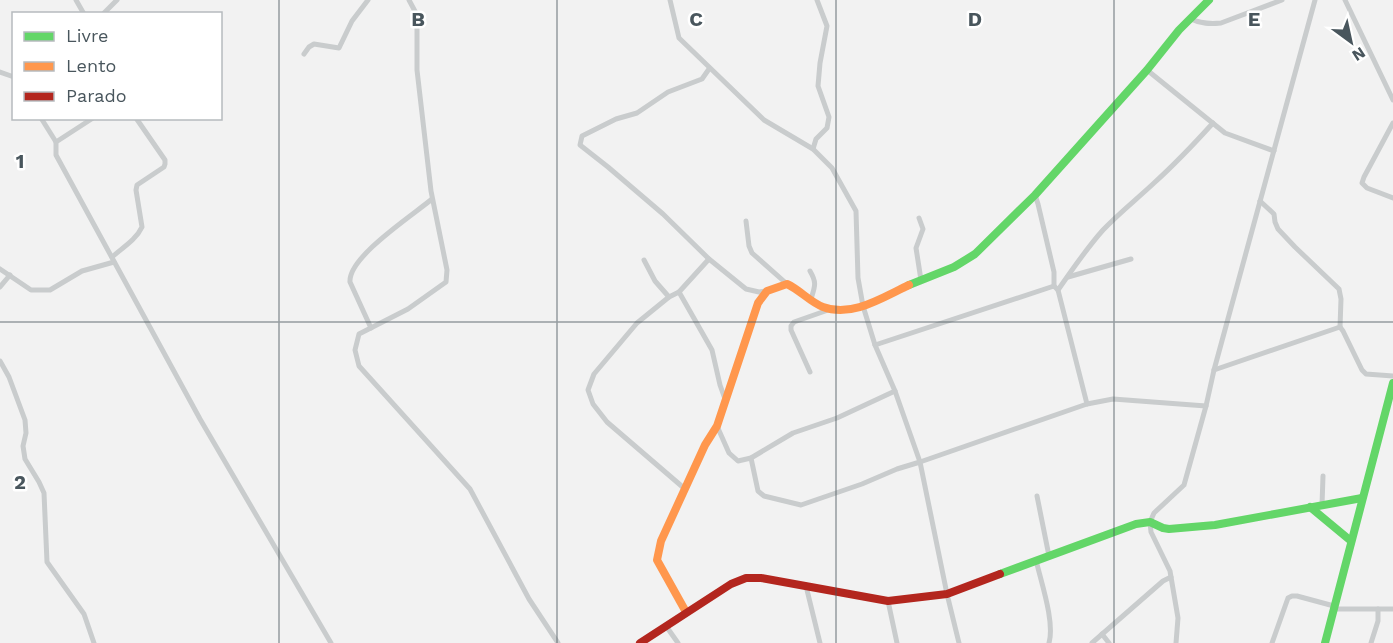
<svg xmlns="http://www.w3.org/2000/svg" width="1393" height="643" font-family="'Work Sans',sans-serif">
	<rect width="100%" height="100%" fill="#f2f2f2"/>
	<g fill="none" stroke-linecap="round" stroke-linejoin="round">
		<g stroke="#c9cccd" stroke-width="5">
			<polyline points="76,0 84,14"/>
			<polyline points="409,0 417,15 417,70 431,191 447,270 446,282 408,309 359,334 355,350 359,366 470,489 529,599 558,643"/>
			<polyline points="670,0 679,38 764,120 813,149 832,168 856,211 858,278 863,306 875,345 895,391 920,462 947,594 959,643"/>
			<polyline points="1345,0 1393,100"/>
			<polyline points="103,14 117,0"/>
			<path d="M1191 19C1201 24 1210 24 1221 23L1282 0"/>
			<polyline points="304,54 309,47 314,44 339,48 352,21 368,0"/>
			<polyline points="709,69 702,79 668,92 637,113 616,119 582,136 580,145 608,167 663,214 709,259 746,289 759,292 767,291"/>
			<polyline points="1147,70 1225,133 1274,151"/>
			<polyline points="0,72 14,77"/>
			<polyline points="41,118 56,142"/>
			<polyline points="93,118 56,142 56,155 200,419 331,643"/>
			<polyline points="1393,123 1364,177 1362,183 1367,188 1393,198"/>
			<polyline points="813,149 816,139 827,128 829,117 818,86 820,63 827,26 817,0"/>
			<polyline points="1035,195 1038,204 1054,272 1054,286"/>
			<polyline points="1260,201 1274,214 1275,222 1278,229 1295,247 1339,289 1341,299 1340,327"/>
			<polyline points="919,218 923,229 916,248 921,280"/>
			<polyline points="746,221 749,246 752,253 787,284"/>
			<path d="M112 257C122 248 136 240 142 227L136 190 137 185 164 167 165 164V160L136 118"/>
			<polyline points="644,260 655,281 669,297"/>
			<polyline points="0,269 31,290 50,290 82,271 114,262"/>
			<path d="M810 271C817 283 815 286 811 299"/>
			<polyline points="1068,277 1131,259"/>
			<polyline points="0,287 10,275"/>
			<path d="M1058 290C1072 270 1086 249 1103 230 1119 213 1137 199 1154 183 1175 164 1194 144 1213 123"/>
			<polyline points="679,292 712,350 720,385 725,399"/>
			<path d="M371 328 350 282C348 257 413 215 432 199"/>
			<polyline points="875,345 1054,286 1058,290 1087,404"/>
			<polyline points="0,361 9,377 25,420 26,433 23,446 25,459 39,482 44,493 47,562 84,614 94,643"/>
			<polyline points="1214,370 1340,327 1343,331 1362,370 1366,374 1393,376"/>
			<polyline points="810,372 791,330 791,326 794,322 831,309"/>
			<polyline points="717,426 729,453 738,461 751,458 793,433 837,418 895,391"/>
			<polyline points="751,458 758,491 764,496 801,505 862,484 897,469 920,462 1087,404 1113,399 1206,406"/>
			<polyline points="685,489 607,422 593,404 588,390 594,374 637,323 669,297 679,292 709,259"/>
			<polyline points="1037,496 1049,556"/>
			<polyline points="1322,505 1323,476"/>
			<path d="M1036 560C1041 582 1055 622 1049 643"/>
			<polyline points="806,586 820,643"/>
			<polyline points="888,601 897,643"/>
			<polyline points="1333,609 1393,609"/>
			<polyline points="666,626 678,643"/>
			<polyline points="1102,634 1109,643"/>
			<polyline points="1092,643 1163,581 1171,577"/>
			<polyline points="1176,643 1178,618 1171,577 1170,571 1151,532 1150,522 1154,513 1184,485 1206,406 1214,370 1315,0"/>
			<polyline points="1272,643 1288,598 1292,596 1297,596 1334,606"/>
			<polyline points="1371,643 1378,621 1378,609"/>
		</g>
		<g stroke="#63d668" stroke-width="8">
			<polyline points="909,285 954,267 975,254 1035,195 1147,70 1179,30 1209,0"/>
			<polyline points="1310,507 1351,541"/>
			<polyline points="1000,574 1136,524 1150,522 1163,528 1169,529 1215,525 1362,498"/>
			<polyline points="1325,643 1393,383"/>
		</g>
		<path stroke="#ff974d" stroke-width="8" d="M686 612 657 560 661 541 705 445 717 426 758 303 767 291 787 284C800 290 810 302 823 307 852 318 883 297 909 285"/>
		<polyline stroke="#b3261e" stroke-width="8" points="640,643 731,584 746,578 761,578 888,601 947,594 1000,574"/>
	</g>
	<path fill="none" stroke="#49565d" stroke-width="1.5" stroke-opacity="0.55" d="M279 0V643M557 0V643M836 0V643M1114 0V643M0 322H1393"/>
	<g font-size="20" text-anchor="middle" font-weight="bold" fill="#49565d" stroke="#fff" stroke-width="5" stroke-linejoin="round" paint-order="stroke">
		<text x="418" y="26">B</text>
		<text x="696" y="26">C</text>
		<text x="975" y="26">D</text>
		<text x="1254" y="26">E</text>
		<text x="20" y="168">1</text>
		<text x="20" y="489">2</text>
	</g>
	<rect x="12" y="12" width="210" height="108" fill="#ffffff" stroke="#b6bbbe" stroke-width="1.5"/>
	<rect x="24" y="32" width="30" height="9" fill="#63d668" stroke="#b6bbbe" stroke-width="1.5"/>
	<text x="66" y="42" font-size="18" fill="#49565d">Livre</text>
	<rect x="24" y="62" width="30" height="9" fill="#ff974d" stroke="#b6bbbe" stroke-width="1.5"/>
	<text x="66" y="72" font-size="18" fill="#49565d">Lento</text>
	<rect x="24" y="92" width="30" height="9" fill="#b3261e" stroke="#b6bbbe" stroke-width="1.5"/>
	<text x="66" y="102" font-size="18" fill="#49565d">Parado</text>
	<g transform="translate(1351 42) rotate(147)" stroke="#ffffff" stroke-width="4.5" paint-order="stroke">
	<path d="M0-4.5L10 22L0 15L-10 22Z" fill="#49565d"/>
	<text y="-9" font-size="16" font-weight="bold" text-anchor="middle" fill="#49565d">N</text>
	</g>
</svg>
